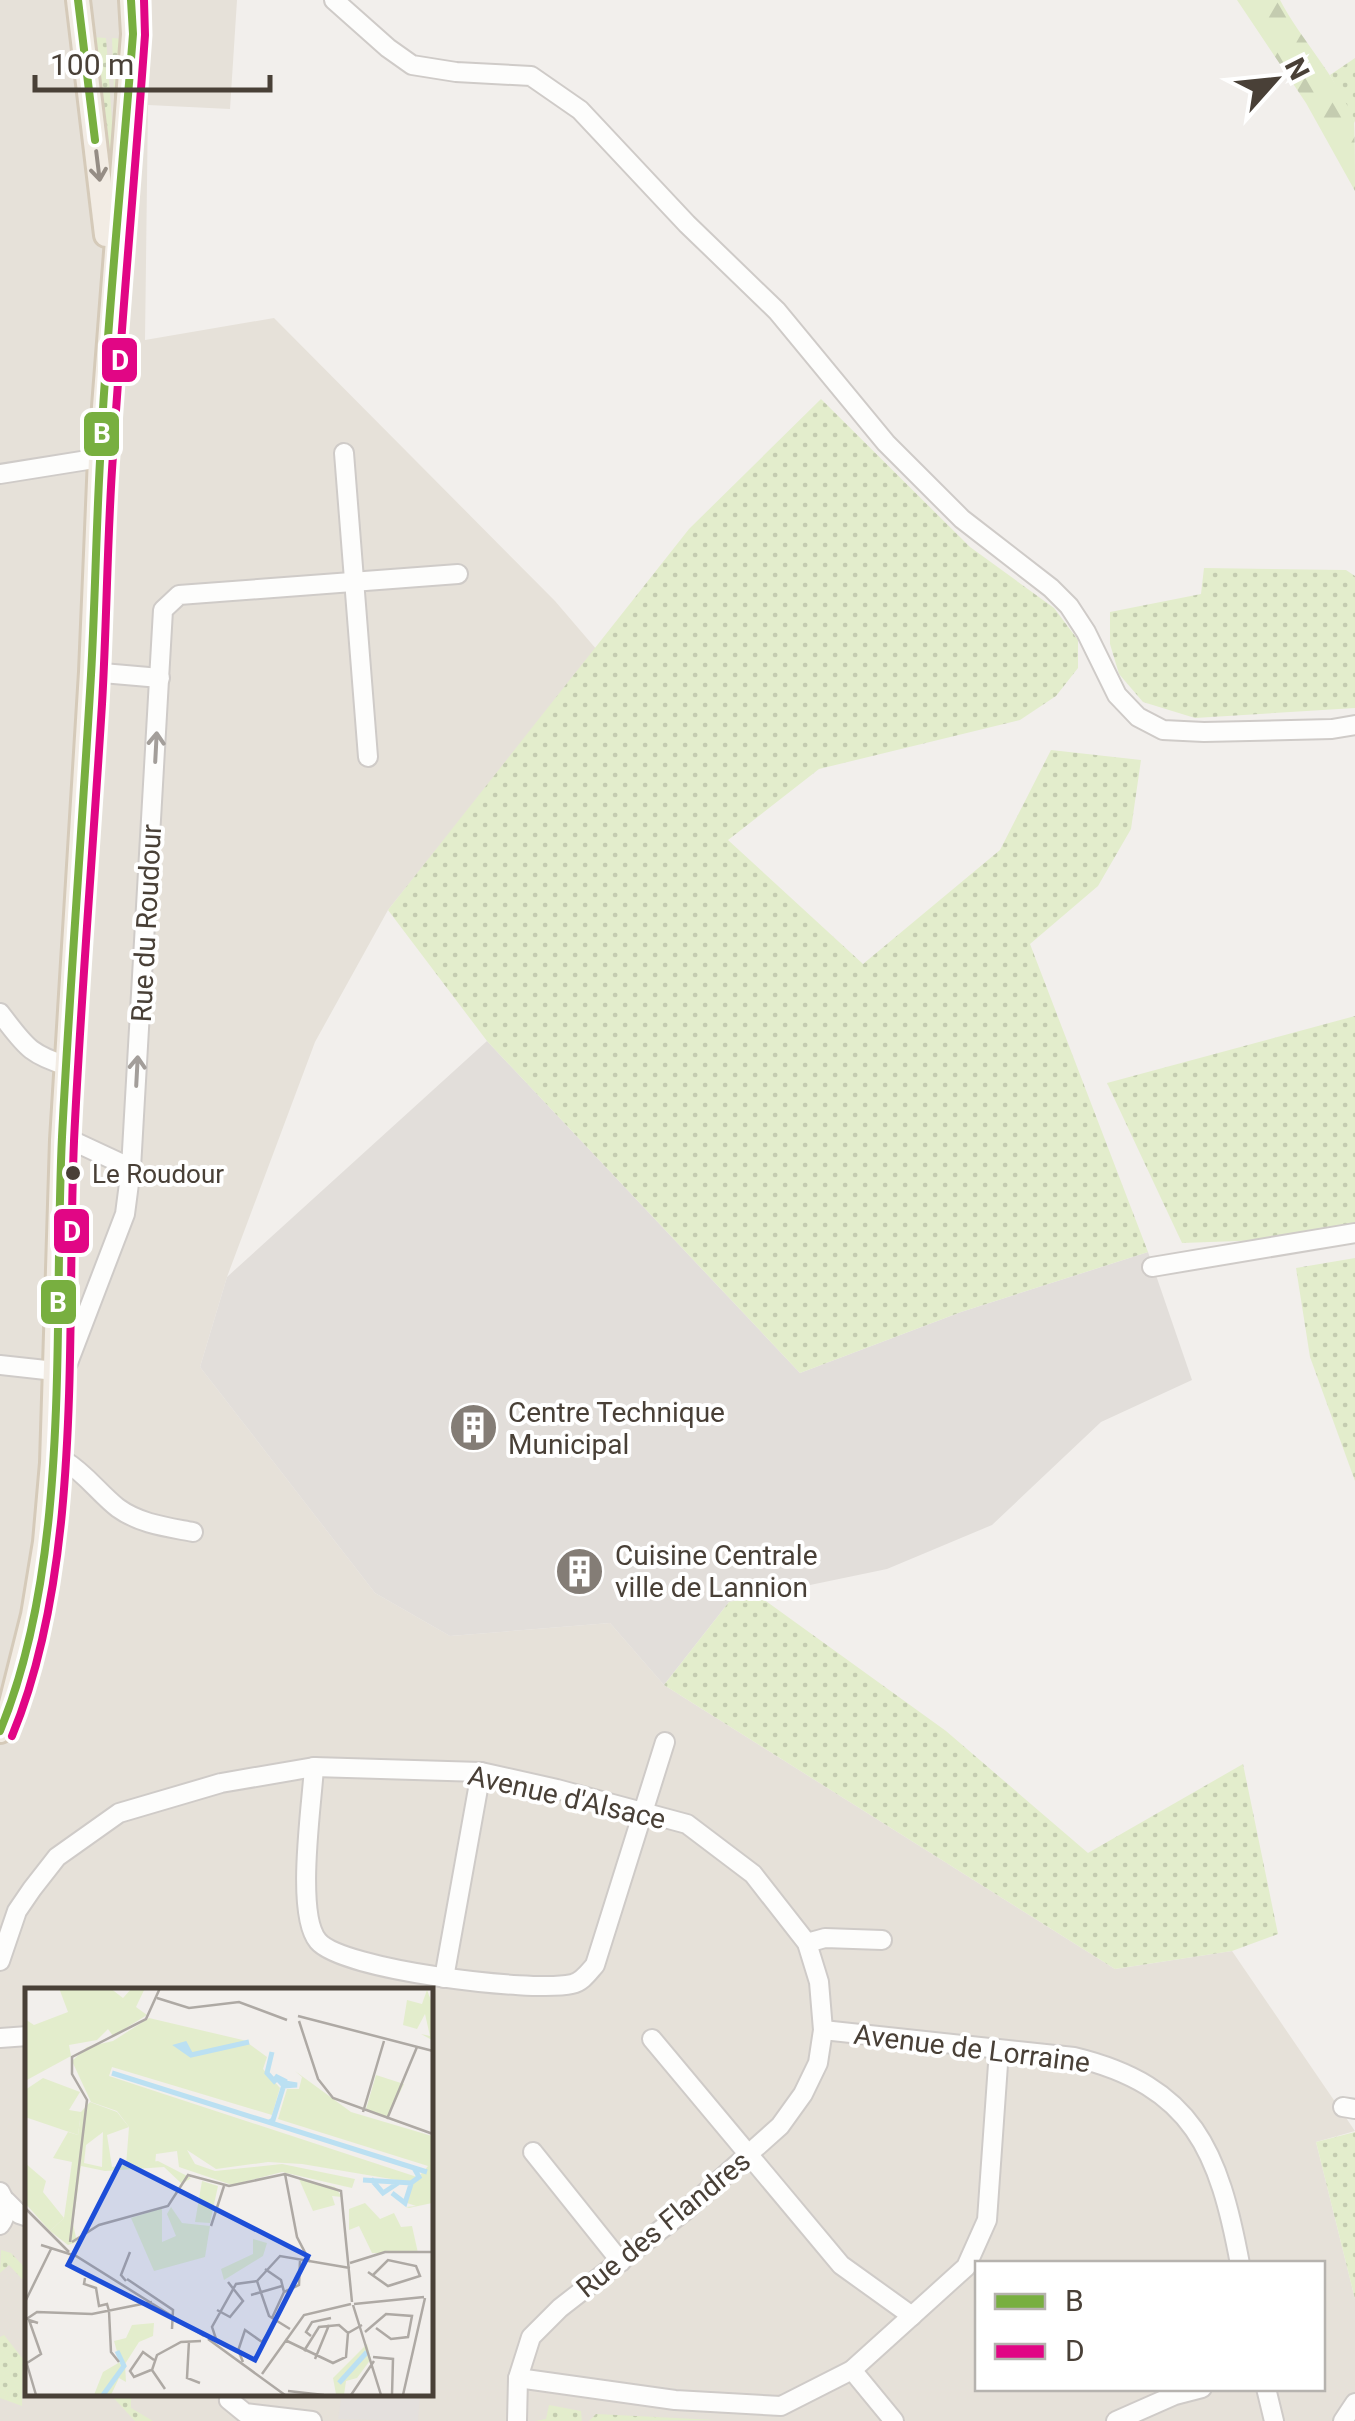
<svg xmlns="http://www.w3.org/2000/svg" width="1355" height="2421" font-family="Roboto,sans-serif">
	<defs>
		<pattern id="green-dots" width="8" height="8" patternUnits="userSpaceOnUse" patternTransform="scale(2.5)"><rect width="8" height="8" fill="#e3edcc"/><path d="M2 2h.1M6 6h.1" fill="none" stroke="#c4ccb0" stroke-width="1.8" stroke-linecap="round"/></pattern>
		<pattern id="forest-firs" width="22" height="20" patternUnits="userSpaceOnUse" patternTransform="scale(2.5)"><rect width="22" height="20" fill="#e3edcc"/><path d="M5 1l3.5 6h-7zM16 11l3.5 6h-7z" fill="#c4ccb0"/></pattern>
	</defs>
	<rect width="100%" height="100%" fill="#f2efec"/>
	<path fill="#e6e1d9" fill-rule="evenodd" d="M0 0H237L230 109 148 105 145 340 274 318 555 601 597 650 388 910 315 1042 227 1277 200 1367 375 1593 450 1636 610 1623 664 1685 1115 1969 1232 1951 1355 2131 1316 2142 1355 2299V2421H0ZM28 1991H430V2394H28ZM978 2264H1322V2388H978Z"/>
	<polygon fill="#e2deda" points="487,1041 800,1373 961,1312 1148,1252 1192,1380 1101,1422 992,1525 887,1569 729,1602 664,1685 610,1623 450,1636 375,1593 200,1367 227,1277"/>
	<g fill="url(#green-dots)">
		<polygon points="91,37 106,38 112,121 115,120 112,38 126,39 115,223"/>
		<polygon points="1355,58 1355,123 1330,75"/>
		<polygon points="821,399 970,547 1054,608 1078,640 1078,668 1056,696 1020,720 819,769 728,840 863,964 1000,850 1051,750 1141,760 1131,829 1098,886 1030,944 1148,1252 961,1312 800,1373 487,1041 388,910 689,529"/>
		<polygon points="1204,568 1346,570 1355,576 1355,708 1195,718 1143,702 1119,674 1110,644 1110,612 1201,594"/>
		<polygon points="1355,1016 1355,1224 1266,1240 1182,1243 1107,1083"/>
		<polygon points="1355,1258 1355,1481 1310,1357 1296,1268"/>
		<polygon points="759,1596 946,1731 1088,1853 1243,1764 1278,1934 1232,1951 1115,1969 664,1685 729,1602"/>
		<polygon points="1355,2132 1355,2299 1316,2142"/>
		<polygon points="1,2250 11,2253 27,2270 27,2275 22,2279 9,2265 0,2273"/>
		<polygon points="4,2335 23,2359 22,2406 0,2398 0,2337"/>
		<polygon points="110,2394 131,2394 131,2408 153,2421 135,2421"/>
		<polygon points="549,2405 581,2411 582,2421 535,2421 546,2419"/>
		<polygon points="596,2414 715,2420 589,2421"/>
	</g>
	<path fill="url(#forest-firs)" d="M1237 0H1280C1301 40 1339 79 1354 121 1355 140 1355 170 1355 191L1306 103Z"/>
	<polygon fill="#e4e0dd" points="342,2394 420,2394 418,2421 338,2419"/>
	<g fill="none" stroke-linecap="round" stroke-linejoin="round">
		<defs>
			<g id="minor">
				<polyline points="334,0 388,48 412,65 456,72 531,76 580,110 687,224 777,311 886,443 962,519 1051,588 1069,606 1086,632 1117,695 1138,717 1163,730 1204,732 1332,729 1355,725"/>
				<polyline points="344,453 368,757"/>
				<polyline points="0,474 100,458"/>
				<polyline points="91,672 160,678"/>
				<path d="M0 1013C25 1045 28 1054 68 1066"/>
				<polyline points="62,1140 73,1141 131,1168"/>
				<polyline points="1152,1267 1355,1233"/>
				<polyline points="0,1365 55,1371 68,1363 125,1214 131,1168 163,610 179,595 458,574"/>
				<path d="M52 1463 65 1461C86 1474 99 1493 118 1508 140 1524 167 1527 193 1532"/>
				<path d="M314 1767C312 1804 295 1914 318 1941 342 1970 532 1993 572 1984 582 1982 588 1973 595 1965L665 1742"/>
				<polyline points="807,1943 825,1938 882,1940"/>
				<polyline points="0,1961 17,1911 32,1889 57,1857 119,1813 221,1783 314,1767 481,1772 557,1789 687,1824 753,1874 807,1943 819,1982 823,2030 818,2063 803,2094 780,2126 686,2210 560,2308 531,2337 518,2378 517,2421"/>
				<polyline points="444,1978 481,1772"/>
				<path d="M823 2030 1074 2057C1194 2086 1219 2152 1240 2264"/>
				<polyline points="0,2038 28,2036"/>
				<polyline points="652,2039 841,2265 912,2316"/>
				<polyline points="1343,2107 1355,2109"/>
				<polyline points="533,2152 621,2262"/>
				<path d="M0 2192C6 2202 8 2215 0 2225"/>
				<polyline points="6,2201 19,2214 28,2217"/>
				<polyline points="852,2370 894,2421"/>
				<polyline points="518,2378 675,2400 781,2406 852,2370 966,2267 987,2220 999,2050"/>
				<polyline points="1266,2388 1274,2421"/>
				<polyline points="231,2394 229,2400 245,2413 312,2421"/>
				<polyline points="1116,2421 1175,2395 1202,2388"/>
				<polyline points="1343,2421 1355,2403"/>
			</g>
			<g id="major">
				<polyline points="78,0 106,235"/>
				<polyline points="0,1731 10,1707 33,1615 45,1542 52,1463 62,1140 91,672 100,458 133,34 131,0"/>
			</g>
		</defs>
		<use href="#minor" stroke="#cfcbc8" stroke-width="22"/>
		<use href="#major" stroke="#d5cab9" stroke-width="28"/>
		<use href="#minor" stroke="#fdfdfc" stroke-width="18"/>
		<use href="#major" stroke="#f2ece4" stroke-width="22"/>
		<defs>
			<g id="bus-1">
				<polyline points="78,0 95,140"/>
				<path d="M0 1731C72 1558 53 1323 62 1137 70 983 82 829 91 675 95 604 96 533 100 461 107 319 122 176 133 34L131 0"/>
			</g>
			<path id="bus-2" d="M12 1736C84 1563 66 1327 74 1141 81 995 93 849 102 704 107 621 107 537 113 455 122 315 135 175 145 35L144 0"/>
		</defs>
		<use href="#bus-1" stroke="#fff" stroke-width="15"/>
		<use href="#bus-2" stroke="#fff" stroke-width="15"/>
		<use href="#bus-1" stroke="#78af40" stroke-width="8"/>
		<use href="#bus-2" stroke="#e10685" stroke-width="8"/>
	</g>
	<defs><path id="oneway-shaft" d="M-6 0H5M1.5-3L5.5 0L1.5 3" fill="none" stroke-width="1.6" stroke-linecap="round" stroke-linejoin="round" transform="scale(2.5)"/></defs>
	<use stroke="#958d85" href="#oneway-shaft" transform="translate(98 166) rotate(83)"/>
	<g stroke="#a39e9a">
		<use href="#oneway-shaft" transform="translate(156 747) rotate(-87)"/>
		<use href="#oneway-shaft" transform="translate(137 1071) rotate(-87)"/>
	</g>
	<defs>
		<symbol id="building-disc" viewBox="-11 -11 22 22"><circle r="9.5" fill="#847d76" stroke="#fff"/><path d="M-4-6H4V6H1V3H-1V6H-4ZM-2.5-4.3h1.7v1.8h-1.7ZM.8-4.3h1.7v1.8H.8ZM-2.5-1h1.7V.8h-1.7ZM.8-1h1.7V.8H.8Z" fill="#fff"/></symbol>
	</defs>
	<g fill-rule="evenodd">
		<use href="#building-disc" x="446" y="1400" width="55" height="55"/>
		<use href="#building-disc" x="552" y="1544" width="55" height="55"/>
	</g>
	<circle fill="#494037" stroke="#fff" stroke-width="4" cx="73" cy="1173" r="9"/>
	<g text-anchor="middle" stroke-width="8" stroke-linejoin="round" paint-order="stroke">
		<g font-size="26" fill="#494037" stroke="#fff" text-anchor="start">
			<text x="92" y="1183">Le Roudour</text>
		</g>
		<g font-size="28" fill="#494037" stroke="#fff">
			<text transform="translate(146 923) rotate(-87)" y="10">Rue du Roudour</text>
			<text transform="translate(567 1797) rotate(13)" y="10">Avenue d'Alsace</text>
			<text transform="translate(972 2048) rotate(7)" y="10">Avenue de Lorraine</text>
			<text transform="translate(663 2224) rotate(-39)" y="10">Rue des Flandres</text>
		</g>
		<g font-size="28" fill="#494037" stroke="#fff" text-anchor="start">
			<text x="508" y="1422">Centre Technique<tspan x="508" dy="32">Municipal</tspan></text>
			<text x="615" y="1565">Cuisine Centrale<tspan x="615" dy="32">ville de Lannion</tspan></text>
		</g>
	</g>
	<g transform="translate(25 1988)">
		<rect width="408" height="408" fill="#f2efec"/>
		<path d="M34 0H85L98 10 107 0H120L111 19 122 27 88 48 83 41 72 52 44 57 46 68 0 93V31L9 37 43 24ZM402 2 407 15V52L396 46 405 48 400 26 392 41 378 37 382 12 397 16ZM124 30 222 53 166 67 223 55 242 69 238 81 255 100 247 127 87 79 84 88 392 189 384 194 277 176 243 174 191 181 162 162 170 176 190 183 257 176 330 191 327 200 257 184 207 197 154 179 152 163 131 166 130 177 101 178 104 139 92 123 66 114 47 73 62 59 88 53ZM270 83 326 124 407 148V215L384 220 381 219 391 218 382 215 383 201 403 178 253 131 262 101H274L277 89ZM351 87 379 96 363 129 341 121ZM18 90 55 104 44 122 56 124 53 147 0 129V102ZM0 175 21 193 18 204 39 230 25 243 0 215ZM177 193 193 198 185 235 170 234ZM146 219 157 235 185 238 180 269 129 283 106 230 137 220V254L151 248 142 226ZM228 251 242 255 238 268 199 292 196 281 228 266Z" fill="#e3edcc"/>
		<path d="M65 114 92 124 104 139 82 147 87 179 133 173 166 190 157 196 139 179 80 183 56 178 48 236 52 254 43 257 25 243 39 230 47 174 28 170 43 144 53 147 56 124ZM78 144 77 179 59 175 61 157ZM129 335 128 348 114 354 100 376 101 394 94 390 86 407H69L78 384 95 374 89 353 101 350 107 337ZM342 356 346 371 332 390 321 393 319 407 311 406 308 390Z" fill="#e3edcc" fill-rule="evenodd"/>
		<path d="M274 191 310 199 317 209 307 208 310 217 288 223ZM340 215 355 231 369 225 376 239 387 238 393 265H347L334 238 324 242V221Z" fill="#e3edcc"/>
		<path fill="none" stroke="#bbe0f2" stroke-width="5" d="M247 64 242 85 251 95M166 67 160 56 153 58 166 67 224 54M87 85 402 184M243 135 248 132 258 100 259 98 260 95V93L250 88 259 98 272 97 260 95M346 191 358 205 373 195M338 192 386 195 394 189 389 180M367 205 380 215 386 196M314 395 342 364M78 407 99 378 92 363"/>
		<path fill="none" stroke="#aea9a4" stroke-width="2.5" d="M132 10 164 20 214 14 262 32M273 28 408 63M274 33 293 91 308 110 408 146M338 124 359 53M362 131 392 59M260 186 272 249 285 274M0 220 44 264M186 238 199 198M45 254 62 112 47 86V69L121 31 135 0M47 254 74 237 143 218 163 187 204 198 260 186 316 203 327 314M16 257 51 268 179 348M325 275 360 264H408M240 281 256 292 259 304 247 330M343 284 363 298 395 288 391 278 363 272 348 287M60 290 59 296 71 300 74 318 82 316 84 323M102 291 148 322 147 341M101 293 96 287 105 264M232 293 255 268 325 280M232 293 244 328 265 341M259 304 274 297 275 273M226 307 257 298M0 314 26 261M329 316 399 309M328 317 356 407M192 322 205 329 218 313 203 294M84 323 86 364 94 374M0 332 12 324 67 326 127 314M340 344 361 326 387 328 383 349 366 351 351 340M286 348 281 344 287 334 306 330M183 351 260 407M260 352 308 375 321 369 323 345M164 353 162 390 175 395M213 363 220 342 237 354 251 333M279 363 294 339 314 337 323 345 337 337M348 369 368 371 367 407M290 371 304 337M1 373 11 407M218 374 214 364 191 351 187 339 211 296 232 293M2 375 16 366 4 332 13 335M126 382 109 389 105 383 118 364 129 372M237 386 279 327 326 316M140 401 127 382 132 367 156 354 176 353M263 403 299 407M326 407 349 373M378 407 400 310"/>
		<path fill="#1d4ed8" fill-opacity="0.15" stroke="#1d4ed8" stroke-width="5" d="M96 173 283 268 230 372 43 277Z"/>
		<rect width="408" height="408" fill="none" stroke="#494037" stroke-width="5"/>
	</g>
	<g stroke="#fff" stroke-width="4">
		<rect x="100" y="336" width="39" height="48" rx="10" fill="#e10685"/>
		<rect x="82" y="410" width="39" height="48" rx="10" fill="#78af40"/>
		<rect x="52" y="1207" width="39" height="48" rx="10" fill="#e10685"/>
		<rect x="39" y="1278" width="39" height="48" rx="10" fill="#78af40"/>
	</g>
	<g font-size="28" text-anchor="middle" font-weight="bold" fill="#fff">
		<text x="120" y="370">D</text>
		<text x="102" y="443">B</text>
		<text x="72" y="1241">D</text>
		<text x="58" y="1312">B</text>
	</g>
	<rect x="975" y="2261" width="350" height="130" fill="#ffffff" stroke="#b6b3af" stroke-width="2.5"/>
	<rect x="995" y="2294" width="50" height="15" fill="#78af40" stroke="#b6b3af" stroke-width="2.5"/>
	<text x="1065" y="2311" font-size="30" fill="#494037">B</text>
	<rect x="995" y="2344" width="50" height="15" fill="#e10685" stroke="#b6b3af" stroke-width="2.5"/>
	<text x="1065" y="2361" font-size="30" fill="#494037">D</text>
	<g transform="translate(1275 80) rotate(63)" stroke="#ffffff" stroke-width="8" paint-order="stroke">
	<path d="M0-8L18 38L0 25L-18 38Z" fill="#494037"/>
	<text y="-15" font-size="28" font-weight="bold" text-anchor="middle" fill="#494037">N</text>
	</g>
	<path d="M35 75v15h235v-15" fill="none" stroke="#494037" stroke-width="5"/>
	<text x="50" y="75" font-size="30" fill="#494037" stroke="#ffffff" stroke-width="8" paint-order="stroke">100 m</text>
</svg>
